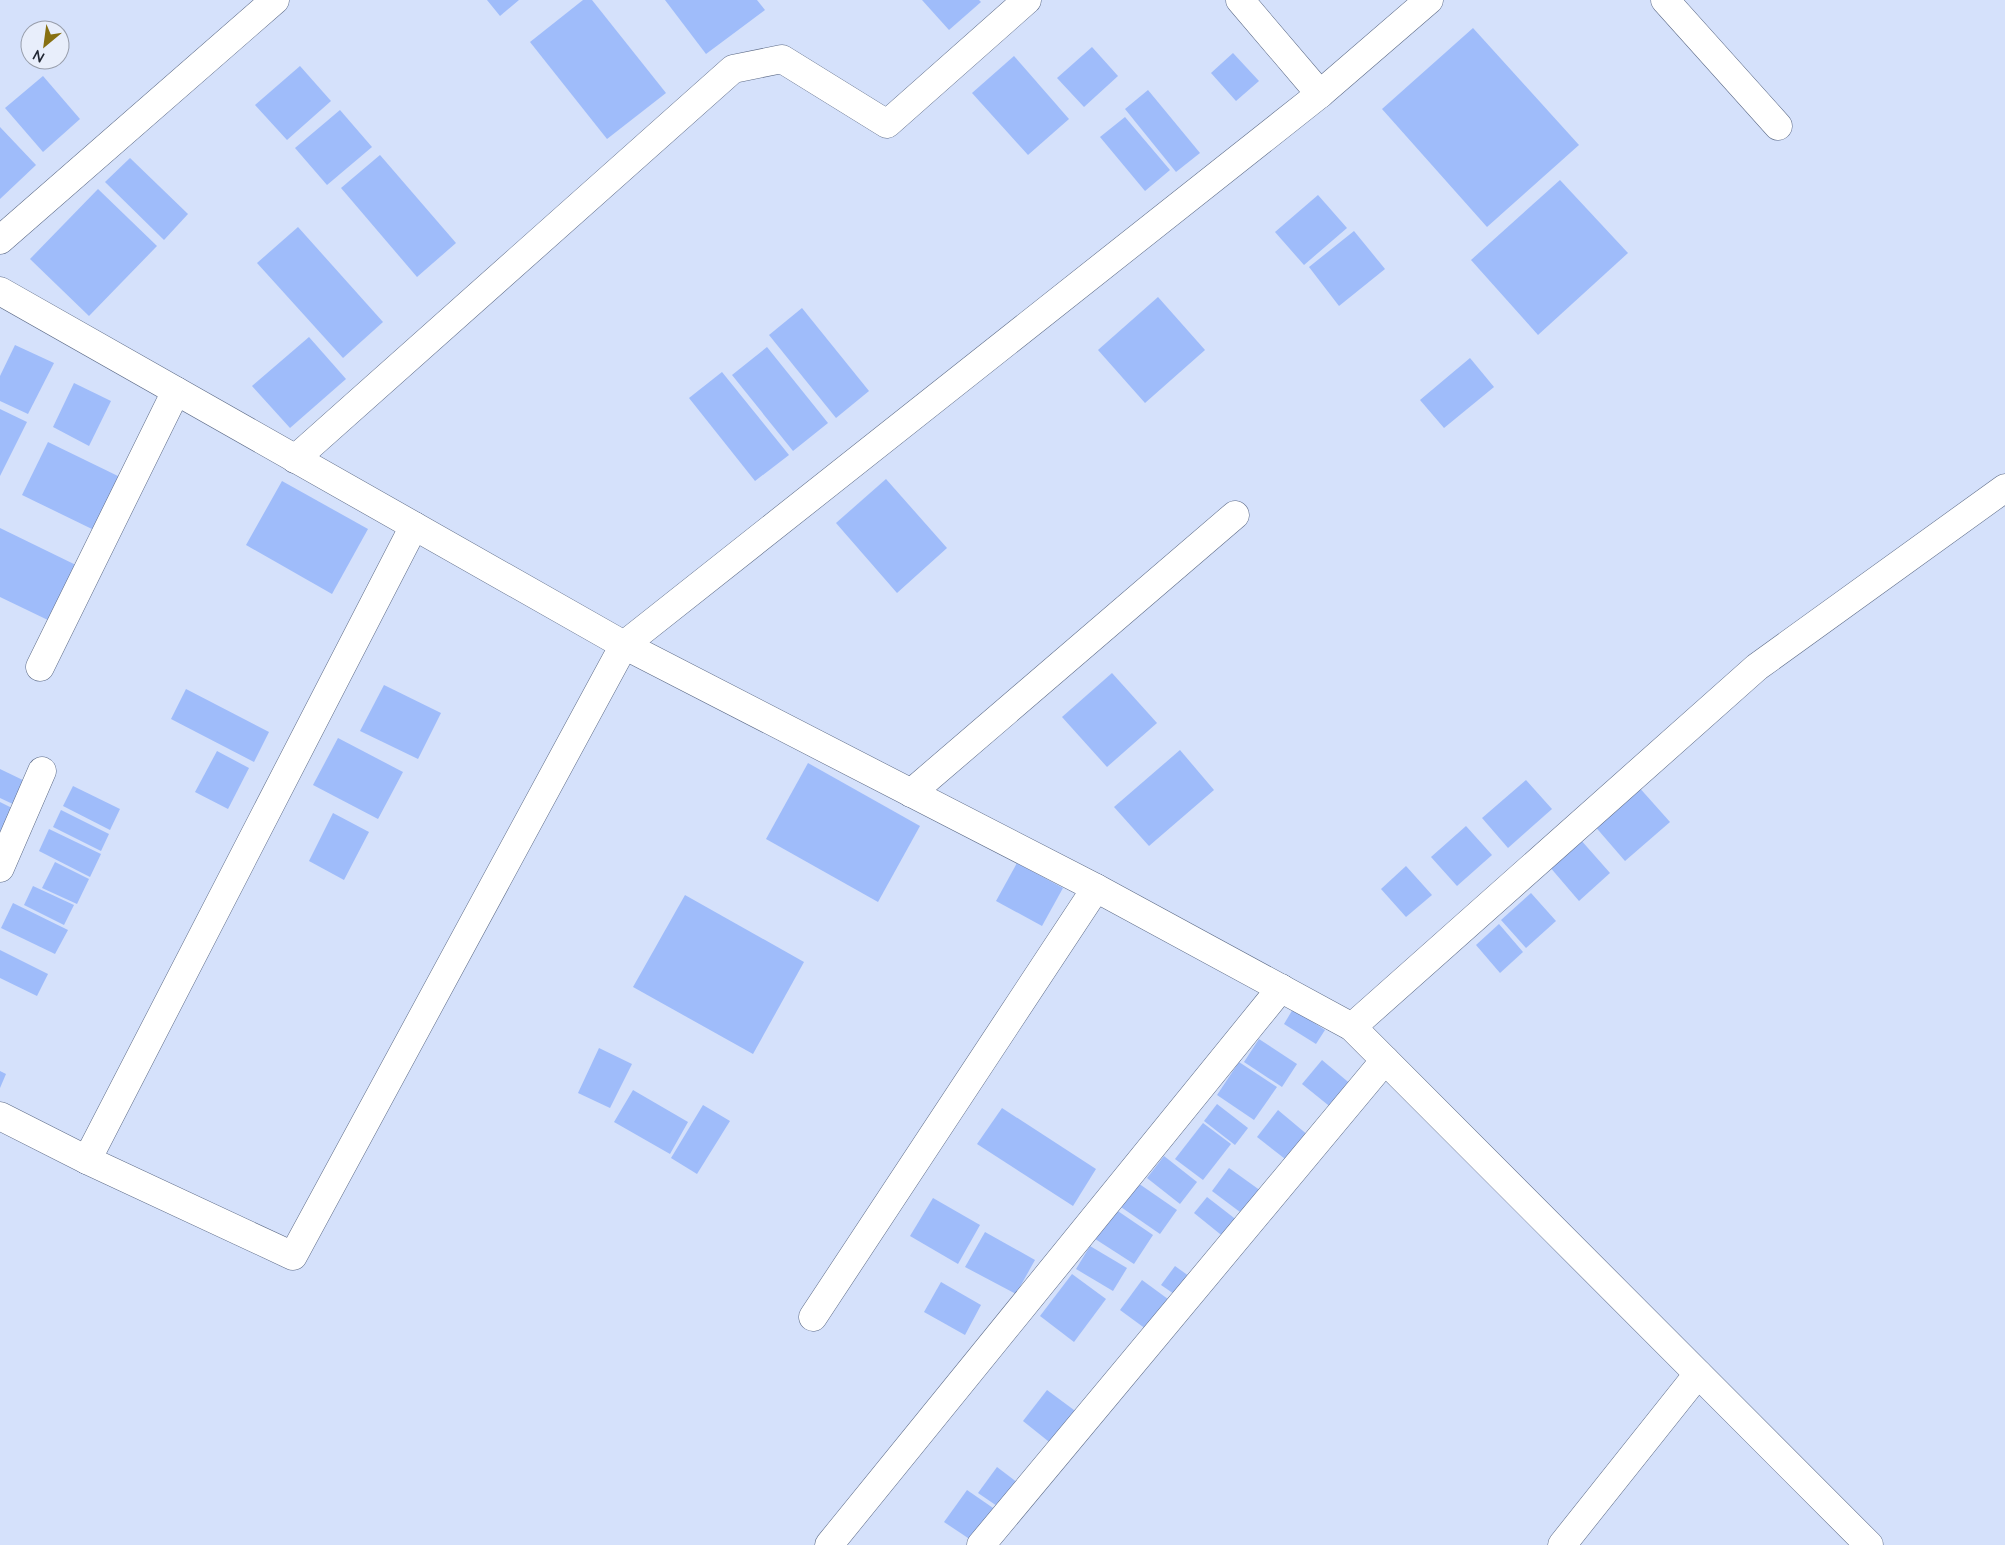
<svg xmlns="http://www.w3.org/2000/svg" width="2005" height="1545" font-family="Lato,sans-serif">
	<rect width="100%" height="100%" fill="#d5e1fb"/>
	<g fill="#9fbcfa">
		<polygon points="487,0 519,0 500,16"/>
		<polygon points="583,0 592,0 666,93 607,139 530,42"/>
		<polygon points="665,0 757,0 765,10 706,54"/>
		<polygon points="922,0 979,0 981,2 949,30"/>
		<polygon points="1473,28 1579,145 1487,227 1382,109"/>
		<polygon points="1092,47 1118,76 1084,107 1057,78"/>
		<polygon points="1233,53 1259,81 1236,101 1211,73"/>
		<polygon points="1014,56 1069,119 1028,155 972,93"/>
		<polygon points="300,66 331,101 287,140 255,105"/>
		<polygon points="43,76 80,119 43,152 5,108"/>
		<polygon points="1148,90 1200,153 1176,172 1125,109"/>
		<polygon points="340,110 372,147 327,185 295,148"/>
		<polygon points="1125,117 1170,170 1145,191 1100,137"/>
		<polygon points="0,127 36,165 0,199"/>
		<polygon points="380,155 456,243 417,277 341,188"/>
		<polygon points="130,158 188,214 164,240 105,182"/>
		<polygon points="1560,180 1628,253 1538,335 1471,260"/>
		<polygon points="98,189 157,246 89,316 30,259"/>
		<polygon points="1318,195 1347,228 1304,265 1275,232"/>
		<polygon points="298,227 383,322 343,358 257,263"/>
		<polygon points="1354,231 1385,269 1339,306 1309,267"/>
		<polygon points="1158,297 1205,350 1145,403 1098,350"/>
		<polygon points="802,308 869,391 836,418 769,335"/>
		<polygon points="309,337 346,379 290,428 252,386"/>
		<polygon points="15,345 54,363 28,414 0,401 0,376"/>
		<polygon points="767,347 828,423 793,451 732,375"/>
		<polygon points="1470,358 1494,387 1444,428 1420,400"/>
		<polygon points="722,372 789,455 755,481 689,398"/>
		<polygon points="74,383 111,401 89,446 53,427"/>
		<polygon points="0,409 27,422 0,476"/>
		<polygon points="48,442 120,477 94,530 22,495"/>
		<polygon points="886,479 947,548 897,593 836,523"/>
		<polygon points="282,481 368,529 332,594 246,545"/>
		<polygon points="0,528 80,567 52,622 0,597"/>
		<polygon points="1112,673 1157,723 1107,767 1062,717"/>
		<polygon points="384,685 441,713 418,759 360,731"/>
		<polygon points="186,689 269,732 254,762 171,719"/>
		<polygon points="338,738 403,772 378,819 313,785"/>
		<polygon points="1180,750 1214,790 1149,846 1114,807"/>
		<polygon points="217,751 249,768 228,809 195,792"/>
		<polygon points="808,763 920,826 878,902 766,839"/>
		<polygon points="0,769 29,783 17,806 0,798"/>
		<polygon points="1526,780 1552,809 1508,848 1482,818"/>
		<polygon points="1637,785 1670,822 1625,861 1593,824"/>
		<polygon points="73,786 120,809 110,830 63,806"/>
		<polygon points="0,802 18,811 5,836 0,833"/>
		<polygon points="61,810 109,834 101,851 53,827"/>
		<polygon points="333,813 369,832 344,880 309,861"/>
		<polygon points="1466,826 1492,855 1457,886 1431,857"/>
		<polygon points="49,829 101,854 90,877 39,851"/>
		<polygon points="1580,839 1610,873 1579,901 1549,866"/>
		<polygon points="55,862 89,879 77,904 42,888"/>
		<polygon points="1017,863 1063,888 1042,926 996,901"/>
		<polygon points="1406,866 1432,895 1406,917 1381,889"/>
		<polygon points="33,886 74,905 64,925 24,905"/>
		<polygon points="1531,893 1556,921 1526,948 1501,920"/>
		<polygon points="685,895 804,962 753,1054 633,987"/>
		<polygon points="13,903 68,930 55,954 1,928"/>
		<polygon points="1499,924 1523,952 1500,973 1476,945"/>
		<polygon points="0,950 48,974 37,996 0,978"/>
		<polygon points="1293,1009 1325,1030 1316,1044 1284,1024"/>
		<polygon points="1259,1039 1297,1064 1282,1087 1244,1062"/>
		<polygon points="599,1048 632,1064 610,1108 578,1093"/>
		<polygon points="1322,1060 1353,1086 1333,1109 1302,1084"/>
		<polygon points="1239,1062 1277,1087 1254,1120 1217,1095"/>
		<polygon points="0,1071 6,1074 0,1088"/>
		<polygon points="633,1090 688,1122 670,1154 614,1122"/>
		<polygon points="1217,1104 1248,1128 1235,1145 1204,1121"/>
		<polygon points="703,1105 730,1121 697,1174 671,1158"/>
		<polygon points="1002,1108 1096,1169 1073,1206 977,1144"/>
		<polygon points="1278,1110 1309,1136 1289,1162 1257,1137"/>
		<polygon points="1203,1123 1231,1144 1203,1180 1175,1159"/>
		<polygon points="1164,1156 1197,1182 1180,1204 1147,1178"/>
		<polygon points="1229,1168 1261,1191 1244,1215 1212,1191"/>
		<polygon points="1135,1181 1177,1210 1160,1234 1118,1205"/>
		<polygon points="1207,1197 1238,1221 1225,1238 1194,1213"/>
		<polygon points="933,1198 980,1225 958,1264 910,1236"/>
		<polygon points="1109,1205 1153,1235 1134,1264 1089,1235"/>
		<polygon points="985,1232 1035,1260 1016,1294 965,1267"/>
		<polygon points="1090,1246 1127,1268 1113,1291 1076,1269"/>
		<polygon points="1175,1266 1193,1279 1180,1298 1161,1285"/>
		<polygon points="1072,1274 1106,1299 1074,1342 1040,1316"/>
		<polygon points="1142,1280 1172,1302 1150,1332 1120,1310"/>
		<polygon points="941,1282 981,1305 965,1335 924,1312"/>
		<polygon points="1047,1390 1078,1413 1053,1445 1023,1421"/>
		<polygon points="997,1467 1018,1483 1000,1508 978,1493"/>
		<polygon points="967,1490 996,1510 974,1542 944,1522"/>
	</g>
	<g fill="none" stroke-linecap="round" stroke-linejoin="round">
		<defs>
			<g id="minor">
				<polyline points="1240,0 1320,94"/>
				<polyline points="1665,0 1778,126"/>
				<polyline points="0,240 275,0"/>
				<polyline points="0,291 624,645 1096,888 1352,1027 1869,1545"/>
				<polyline points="295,459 733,69 782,59 887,124 1027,0"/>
				<polyline points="40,667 176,391"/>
				<polyline points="911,793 1235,515"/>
				<polyline points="0,868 42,771"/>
				<polyline points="1352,1027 1757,667 2005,488"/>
				<polyline points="0,1116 87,1160 293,1256 624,645 1320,94 1429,0"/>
				<polyline points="87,1160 414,526"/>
				<polyline points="813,1317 1096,888"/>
				<polyline points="829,1545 1281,988"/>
				<polyline points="981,1545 1385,1060"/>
				<polyline points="1562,1545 1698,1374"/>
			</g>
		</defs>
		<use href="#minor" stroke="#5d6b87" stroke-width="29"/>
		<use href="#minor" stroke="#fff" stroke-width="28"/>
	</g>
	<g transform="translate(45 45) rotate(209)"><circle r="24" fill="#e8eefb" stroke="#989eab"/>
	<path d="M0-4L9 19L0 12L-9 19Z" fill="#877011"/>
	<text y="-8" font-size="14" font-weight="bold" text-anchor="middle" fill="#212733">N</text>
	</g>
</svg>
